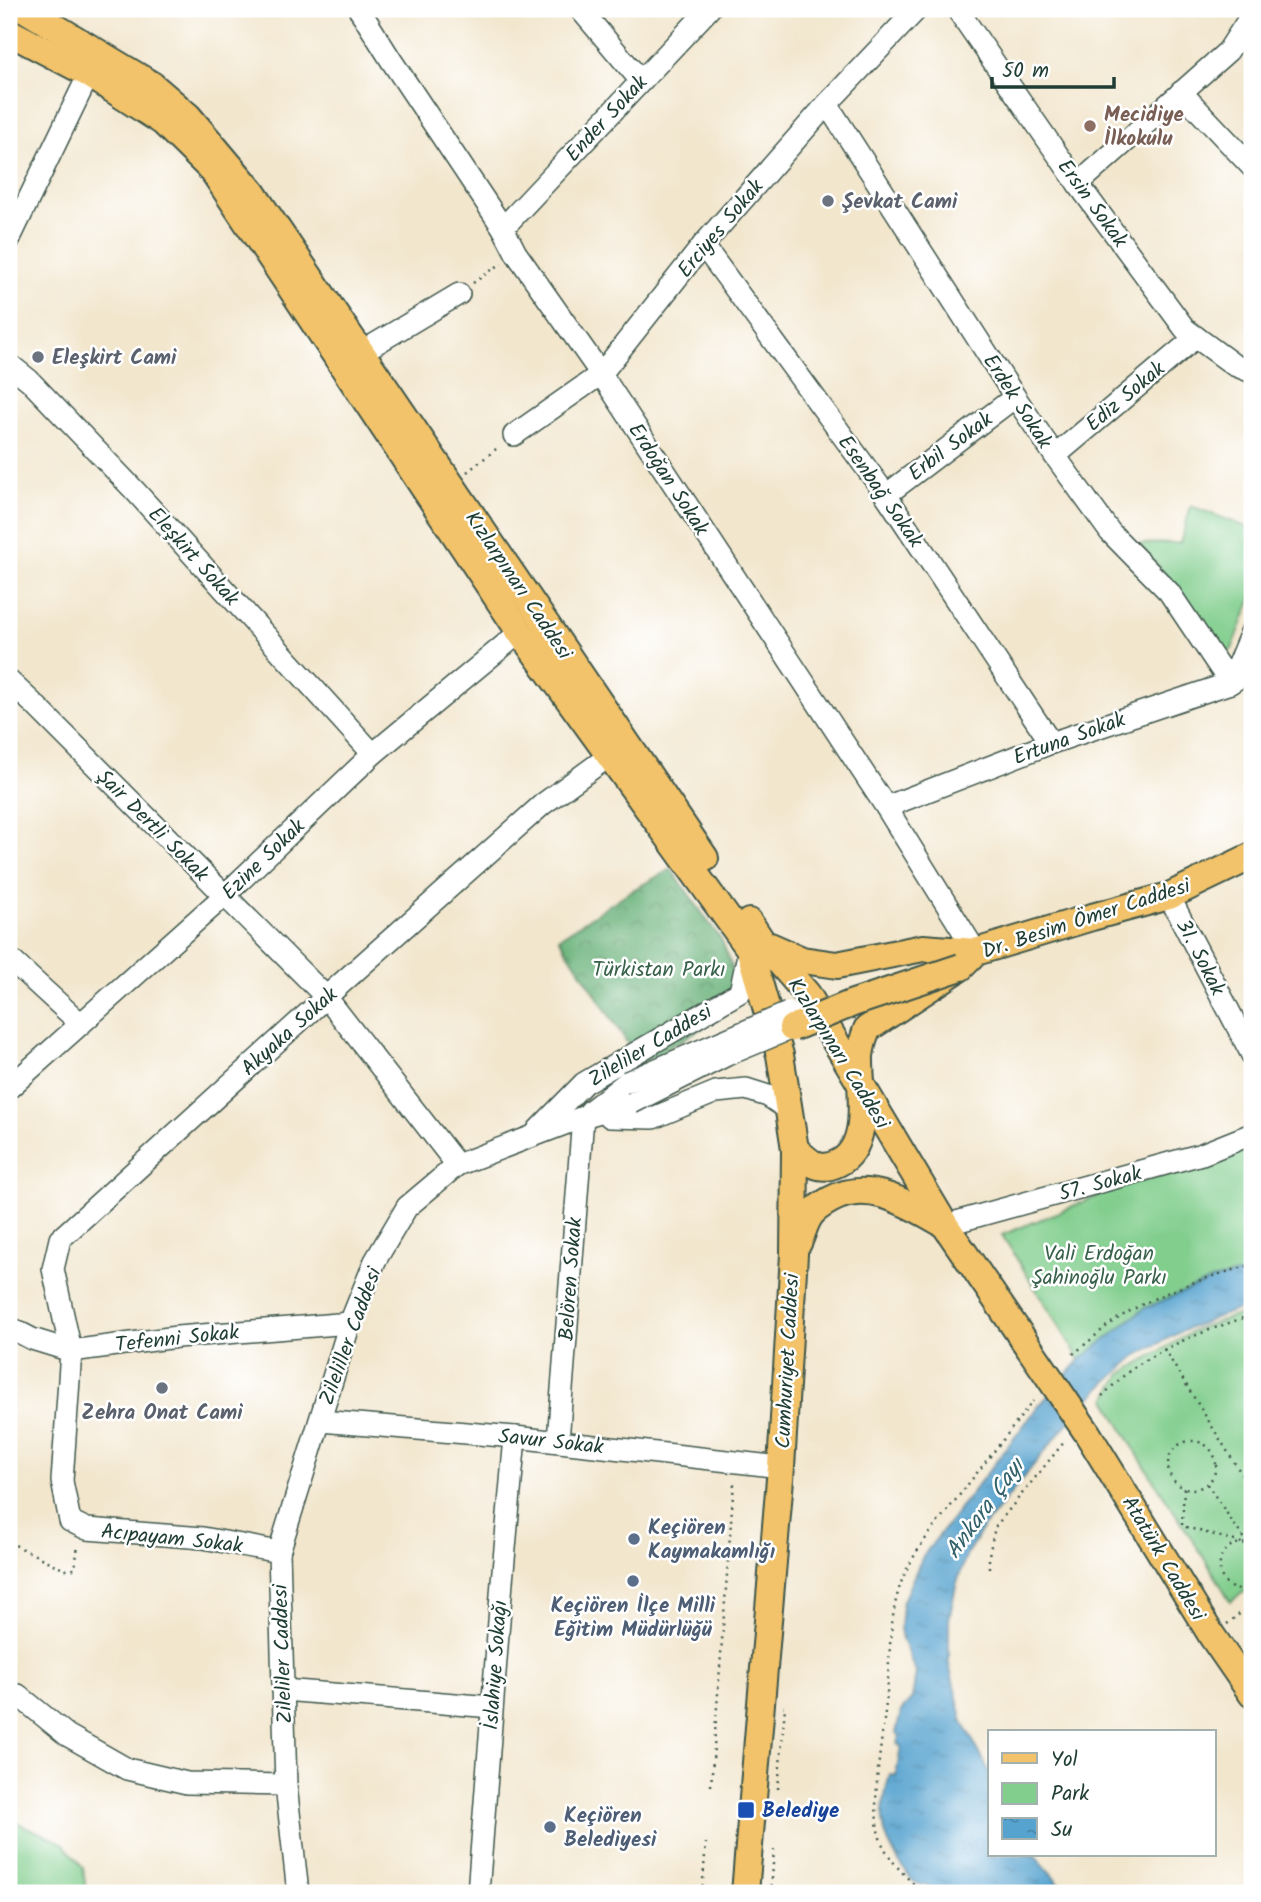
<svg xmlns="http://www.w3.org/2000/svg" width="1261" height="1902" font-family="Kalam,sans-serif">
	<defs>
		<pattern id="forest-crowns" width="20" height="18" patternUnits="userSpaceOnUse" patternTransform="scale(1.75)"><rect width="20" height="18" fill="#68b178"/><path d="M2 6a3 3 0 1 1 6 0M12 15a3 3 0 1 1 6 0" fill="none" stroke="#559163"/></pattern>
		<pattern id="water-ripples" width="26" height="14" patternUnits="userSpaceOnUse" patternTransform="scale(1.75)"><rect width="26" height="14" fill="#56a3cf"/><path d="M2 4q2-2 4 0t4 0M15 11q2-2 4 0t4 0" fill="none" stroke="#4786a9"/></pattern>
	</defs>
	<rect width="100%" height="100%" fill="#fff"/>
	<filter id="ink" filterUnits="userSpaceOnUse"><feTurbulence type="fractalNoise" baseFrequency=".0143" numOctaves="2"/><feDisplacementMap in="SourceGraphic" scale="14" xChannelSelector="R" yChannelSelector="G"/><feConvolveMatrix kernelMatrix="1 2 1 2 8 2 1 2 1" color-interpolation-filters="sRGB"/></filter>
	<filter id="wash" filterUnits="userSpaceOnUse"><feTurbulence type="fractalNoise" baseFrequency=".00686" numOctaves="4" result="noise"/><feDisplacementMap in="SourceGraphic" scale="28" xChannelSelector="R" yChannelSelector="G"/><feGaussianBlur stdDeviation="1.57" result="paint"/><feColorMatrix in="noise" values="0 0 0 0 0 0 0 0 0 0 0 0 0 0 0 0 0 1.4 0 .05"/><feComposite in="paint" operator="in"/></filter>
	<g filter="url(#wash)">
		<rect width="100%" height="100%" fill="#f2e6cd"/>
		<polygon fill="url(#forest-crowns)" stroke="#447756" stroke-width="2" points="671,869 722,941 735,975 736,1008 641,1064 559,938 629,892"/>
		<g fill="#81ce8d" stroke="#508660" stroke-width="2">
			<polygon points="1191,506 1252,529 1252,598 1232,649 1223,658 1176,586 1138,544 1180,543"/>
			<polygon points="1252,1148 1252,1271 1212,1280 1145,1308 1080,1360 1002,1235 1113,1190"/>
			<path d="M1252 1314V1587L1230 1601C1191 1532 1142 1469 1106 1399L1121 1374 1199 1328 1235 1316Z"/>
			<polygon points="9,1819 63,1843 83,1867 86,1893 9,1893"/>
		</g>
		<path fill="url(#water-ripples)" stroke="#3a7082" stroke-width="2" d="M1252 1271V1306L1230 1312 1178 1333 1136 1356 1098 1390 1057 1436 982 1529 967 1554 956 1585 949 1620V1665L963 1722 990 1773V1855H1035L1060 1884 1091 1893H937C929 1884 921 1887 913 1881 908 1877 904 1868 900 1863 878 1831 880 1811 890 1774L896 1776 901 1746 897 1744 899 1735 896 1733 901 1711 912 1699 916 1672 902 1640 900 1628 902 1603 923 1556 1038 1407 1080 1360 1145 1308 1212 1280Z"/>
	</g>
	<g filter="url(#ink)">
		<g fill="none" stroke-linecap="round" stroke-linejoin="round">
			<defs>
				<g id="minor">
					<polyline points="359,9 391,60 503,228 516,253 601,374 886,807 976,952"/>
					<polyline points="580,9 641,81"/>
					<polyline points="957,9 1078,184 1185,329 1234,365 1252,372"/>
					<polyline points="1181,92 1252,167"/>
					<polyline points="827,104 1015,397 1055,456 1110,532 1169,592 1230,683"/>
					<polyline points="1078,184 1228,51 1252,14"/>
					<polyline points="503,228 709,9"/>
					<polyline points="9,240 89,74"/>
					<polyline points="703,245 886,495 1051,743"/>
					<polyline points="360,353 459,294"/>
					<polyline points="9,364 29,380 136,492 373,754"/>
					<polyline points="514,435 601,374 703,245 827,104 917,9"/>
					<polyline points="1055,456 1196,337"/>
					<polyline points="886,495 1015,397"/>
					<polyline points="9,681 37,707 326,997 457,1165"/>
					<polyline points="1230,683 1252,630"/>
					<polyline points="886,807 1051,743 1230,683 1252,670"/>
					<polyline points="1169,896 1252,1055"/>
					<polyline points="9,958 81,1024"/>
					<polyline points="9,1088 224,896 373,754 520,632"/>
					<polyline points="590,1111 627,1082"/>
					<polyline points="610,1117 653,1118 716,1092 746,1089 768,1096 789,1110"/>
					<polyline points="538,1130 584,1083 740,992 749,950"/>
					<polyline points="945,1225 1202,1154 1252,1134"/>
					<polyline points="9,1327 32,1339 71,1351 177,1337 350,1323"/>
					<polyline points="320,1421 515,1437 781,1467"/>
					<polyline points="558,1441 583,1117"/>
					<polyline points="279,1552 203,1538 87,1529 70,1521 62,1481 71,1351 53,1269 60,1239 326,997 543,804 609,756"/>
					<polyline points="283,1690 492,1707"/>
					<polyline points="9,1694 18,1695 67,1735 127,1769 187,1783 286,1785"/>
					<polyline points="298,1893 286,1785 279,1552 350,1323 375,1261 407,1207 457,1165 583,1117 632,1103"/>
					<polyline points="478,1893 502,1582 515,1437"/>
				</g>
				<g id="major">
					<polyline points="25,9 152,85 188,116 252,192 705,858"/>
					<polyline points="9,32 89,74 163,122 213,171 520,632 749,948 780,1055 795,1149 794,1254 781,1467 745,1893"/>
					<polyline points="749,922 763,943 807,994 945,1225 1086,1431 1212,1636 1252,1694"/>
					<polyline points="770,946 802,960 837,965 923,948 976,952"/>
					<path d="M795 1149C810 1162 818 1173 838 1163 873 1146 859 1087 860 1056 861 1047 864 1037 867 1029L961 967 976 952 1092 917 1169 896 1252 856"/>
					<path d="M798 1243C802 1235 804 1225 809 1217 813 1210 823 1204 830 1200 870 1178 909 1205 944 1224"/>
				</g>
			</defs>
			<use href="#minor" stroke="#3f564b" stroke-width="24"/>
			<use href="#major" stroke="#3f564b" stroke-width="30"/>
			<g stroke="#3f564b" stroke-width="2.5" stroke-dasharray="2 5" stroke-linecap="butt">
				<polyline points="473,283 502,263"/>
				<polyline points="467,472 500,446"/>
				<polyline points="1164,1349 1252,1491"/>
				<path d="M1073 1354C1085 1345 1096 1335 1107 1326 1150 1295 1202 1278 1252 1265"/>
				<path d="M1102 1396C1113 1386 1123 1375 1135 1367 1170 1343 1206 1331 1246 1317H1252"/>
				<circle cx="1192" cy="1465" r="24"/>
				<polyline points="1207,1484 1246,1542"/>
				<polyline points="1184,1488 1182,1526 1242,1543"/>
				<polyline points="9,1542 65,1570 75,1569 78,1544"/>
				<path d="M1252 1545C1208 1532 1210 1602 1252 1588"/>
				<polyline points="989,1568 989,1555 995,1527 1065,1441"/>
				<polyline points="1227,1624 1252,1604"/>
				<polyline points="711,1786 734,1482"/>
				<polyline points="778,1789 785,1707 783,1707"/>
				<polyline points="702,1893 706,1843"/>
				<polyline points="771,1893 774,1850"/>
				<path d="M924 1893C906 1878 882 1854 878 1830 872 1792 882 1742 886 1703 891 1659 887 1606 908 1567 920 1544 938 1522 954 1502 980 1469 1007 1435 1033 1401"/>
			</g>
			<use href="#minor" stroke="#fff" stroke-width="21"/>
			<use href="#major" stroke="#f2c36a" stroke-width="26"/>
			<defs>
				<g id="minor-bridge">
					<polyline points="627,1082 788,1013"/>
					<polyline points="632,1103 727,1055 792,1028"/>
				</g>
				<polyline id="major-bridge" points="792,1028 853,1003 961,967"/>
			</defs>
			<use href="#minor-bridge" stroke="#3f564b" stroke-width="24" stroke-linecap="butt"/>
			<use href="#major-bridge" stroke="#3f564b" stroke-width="30" stroke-linecap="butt"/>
			<use href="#minor-bridge" stroke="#fff" stroke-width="21"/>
			<use href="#major-bridge" stroke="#f2c36a" stroke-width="26"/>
		</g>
	</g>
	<circle fill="#8d6e63" stroke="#fff" stroke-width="2.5" cx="1090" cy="126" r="7"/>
	<g fill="#6b7280" stroke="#fff" stroke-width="2.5">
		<circle cx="828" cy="201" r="7"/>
		<circle cx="38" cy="357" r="7"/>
		<circle cx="162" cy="1388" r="7"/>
	</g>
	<g fill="#5c6f8a" stroke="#fff" stroke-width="2.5">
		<circle cx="634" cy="1539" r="7"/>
		<circle cx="633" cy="1581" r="7"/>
		<circle cx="550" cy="1827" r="7"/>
	</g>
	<rect fill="#1a4fb4" stroke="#fff" stroke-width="2.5" x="737" y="1801" width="18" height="18" rx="3.5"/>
	<g text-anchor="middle" stroke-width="5" stroke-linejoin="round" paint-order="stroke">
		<g font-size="21" font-weight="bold" fill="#785e54" stroke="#fff" text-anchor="start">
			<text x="1104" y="121">Mecidiye<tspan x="1104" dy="24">İlkokulu</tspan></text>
		</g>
		<g font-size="21" fill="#1f3d34" stroke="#fff">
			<text transform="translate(606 118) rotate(-47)" y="7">Ender Sokak</text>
			<text transform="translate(1093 203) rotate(54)" y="7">Ersin Sokak</text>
			<text transform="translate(720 228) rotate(-50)" y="7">Erciyes Sokak</text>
			<text transform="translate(1125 396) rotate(-40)" y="7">Ediz Sokak</text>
			<text transform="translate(1018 401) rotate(57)" y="7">Erdek Sokak</text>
			<text transform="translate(950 446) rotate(-37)" y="7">Erbil Sokak</text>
			<text transform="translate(669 479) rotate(57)" y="7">Erdoğan Sokak</text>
			<text transform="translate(881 491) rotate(55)" y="7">Esenbağ Sokak</text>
			<text transform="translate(194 556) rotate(48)" y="7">Eleşkirt Sokak</text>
			<text transform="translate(519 585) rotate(56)" y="7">Kızlarpınarı Caddesi</text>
			<text transform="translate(1069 738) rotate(-20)" y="7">Ertuna Sokak</text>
			<text transform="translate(153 825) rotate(45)" y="7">Şair Dertli Sokak</text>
			<text transform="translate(263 859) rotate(-44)" y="7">Ezine Sokak</text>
			<text transform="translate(1086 918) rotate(-18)" y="7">Dr. Besim Ömer Caddesi</text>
			<text transform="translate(1201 957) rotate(63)" y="7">31. Sokak</text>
			<text transform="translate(289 1031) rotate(-42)" y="7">Akyaka Sokak</text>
			<text transform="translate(650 1045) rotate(-31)" y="7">Zileliler Caddesi</text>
			<text transform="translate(839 1053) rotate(58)" y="7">Kızlarpınarı Caddesi</text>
			<text transform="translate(1100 1183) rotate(-15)" y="7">57. Sokak</text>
			<text transform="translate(570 1279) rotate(-86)" y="7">Belören Sokak</text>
			<text transform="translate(350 1336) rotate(-70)" y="7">Zileliller Caddesi</text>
			<text transform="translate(177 1338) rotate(-6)" y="7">Tefenni Sokak</text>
			<text transform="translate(787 1361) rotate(-87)" y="7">Cumhuriyet Caddesi</text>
			<text transform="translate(551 1441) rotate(6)" y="7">Savur Sokak</text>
			<text transform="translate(172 1538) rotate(6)" y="7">Acıpayam Sokak</text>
			<text transform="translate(1164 1558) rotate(59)" y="7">Atatürk Caddesi</text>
			<text transform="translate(282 1654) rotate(-92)" y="7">Zileliler Caddesi</text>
			<text transform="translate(495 1665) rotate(-86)" y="7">İslahiye Sokağı</text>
		</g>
		<g font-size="21" font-weight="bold" fill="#5b616d" stroke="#fff" text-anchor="start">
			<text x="842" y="208">Şevkat Cami</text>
			<text x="52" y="364">Eleşkirt Cami</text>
			<text x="162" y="1419" text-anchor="middle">Zehra Onat Cami</text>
		</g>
		<g font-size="21" fill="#38614a" stroke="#fff">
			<text x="659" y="976">Türkistan Parkı</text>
			<text x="1099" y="1260">Vali Erdoğan<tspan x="1099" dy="24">Şahinoğlu Parkı</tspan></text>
		</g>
		<g font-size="21" font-weight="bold" fill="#4e5e75" stroke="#fff" text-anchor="start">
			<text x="648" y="1534">Keçiören<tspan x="648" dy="24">Kaymakamlığı</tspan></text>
			<text x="633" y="1612" text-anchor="middle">Keçiören İlçe Milli<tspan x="633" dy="24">Eğitim Müdürlüğü</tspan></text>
			<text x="564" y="1822">Keçiören<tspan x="564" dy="24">Belediyesi</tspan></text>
		</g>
		<g font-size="21" font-weight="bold" fill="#164399" stroke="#fff" text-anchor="start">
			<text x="762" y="1817">Belediye</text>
		</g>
		<g font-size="23" font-style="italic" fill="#32616a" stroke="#fff">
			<text transform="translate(984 1508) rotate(-54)" y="8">Ankara Çayı</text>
		</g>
	</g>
	<rect width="1261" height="1902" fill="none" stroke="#fff" stroke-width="35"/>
	<rect x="988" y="1730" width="228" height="126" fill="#ffffff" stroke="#a5b1ae" stroke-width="2"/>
	<rect x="1002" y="1753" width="35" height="10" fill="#f2c36a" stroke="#a5b1ae" stroke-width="2"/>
	<text x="1051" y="1766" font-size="21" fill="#1f3d34">Yol</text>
	<rect x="1002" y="1783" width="35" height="21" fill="#81ce8d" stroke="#a5b1ae" stroke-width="2"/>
	<text x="1051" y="1800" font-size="21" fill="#1f3d34">Park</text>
	<rect x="1002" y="1818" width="35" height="21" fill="url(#water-ripples)" stroke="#a5b1ae" stroke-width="2"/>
	<text x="1051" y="1836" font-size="21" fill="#1f3d34">Su</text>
	<path d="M992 77v10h122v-10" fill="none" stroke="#1f3d34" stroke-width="3.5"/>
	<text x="1002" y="77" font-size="21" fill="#1f3d34" stroke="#ffffff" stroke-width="5" paint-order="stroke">50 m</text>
</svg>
